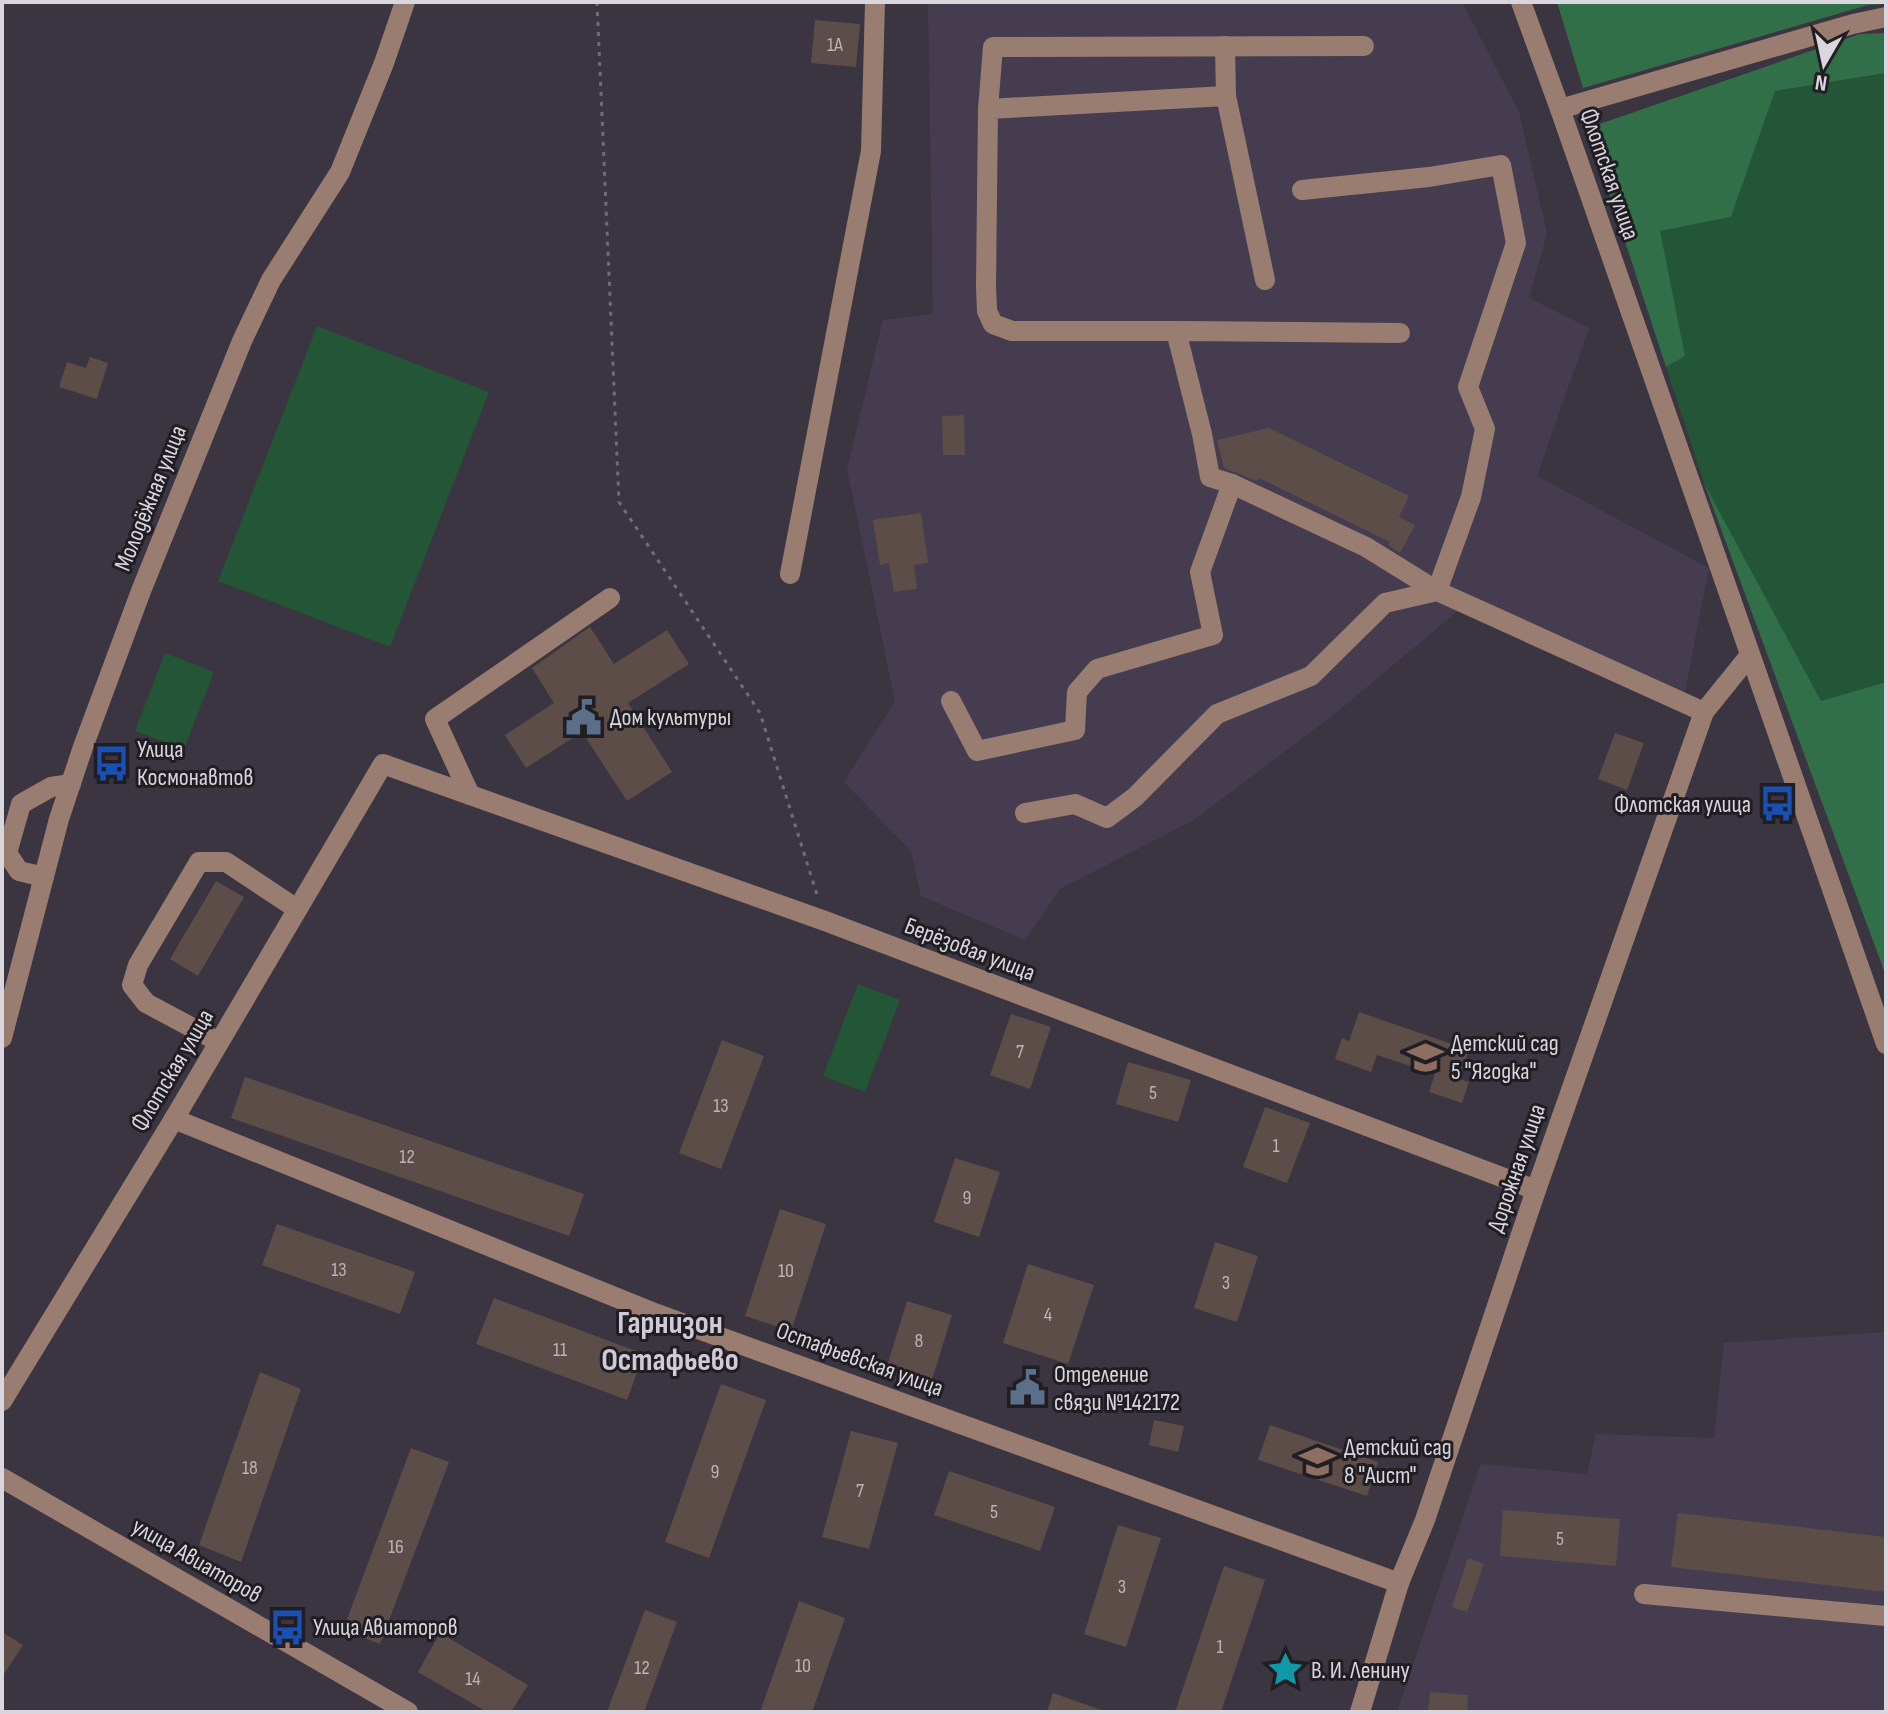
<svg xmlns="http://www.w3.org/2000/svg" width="1888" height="1714" font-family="'Sofia Sans Condensed',sans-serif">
	<rect width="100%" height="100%" fill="#3a3541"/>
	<g fill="#453d4f">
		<polygon points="928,2 1462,2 1519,112 1547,233 1529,298 1589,328 1537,476 1709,568 1681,711 1459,610 1331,717 1194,820 1060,889 1025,940 921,896 911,851 844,782 895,701 847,469 883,320 933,314"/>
		<polygon points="1886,1332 1886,1712 1397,1712 1481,1464 1587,1474 1596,1434 1714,1438 1724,1343"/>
	</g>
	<g fill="#235636">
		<polygon points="1886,73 1886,682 1821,701 1704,483 1666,367 1685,356 1659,231 1731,217 1775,91"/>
		<polygon points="317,326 489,392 390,647 218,581"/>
		<polygon points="165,653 214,672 184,749 135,731"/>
		<polygon points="858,984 900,1000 865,1092 823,1076"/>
	</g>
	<g fill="#316f48">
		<polygon points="1557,2 1886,2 1886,4 1868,5 1583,88"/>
		<polygon points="1886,33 1886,73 1775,91 1731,217 1660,231 1685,356 1666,367 1588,128 1860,34"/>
		<polygon points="1704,483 1821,701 1886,682 1886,976"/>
	</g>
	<g fill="#5c4d49">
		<polygon points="815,20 860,24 856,67 811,63"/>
		<polygon points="90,357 108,363 97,399 59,387 67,362 86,368"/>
		<polygon points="964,415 965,455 943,455 942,416"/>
		<polygon points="1269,428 1409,496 1399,517 1415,525 1400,553 1388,545 1390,542 1259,478 1257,481 1224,468 1217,440"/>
		<polygon points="921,513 928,563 914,565 917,589 894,592 889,563 880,565 873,520"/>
		<polygon points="590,627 614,664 667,630 689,664 628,703 672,772 627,801 582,732 526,768 505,735 554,703 532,668"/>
		<polygon points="1615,733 1644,743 1627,790 1598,779"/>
		<polygon points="216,881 244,897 198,976 170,959"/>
		<polygon points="1359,1012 1469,1050 1459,1079 1469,1082 1462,1103 1429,1092 1435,1074 1377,1055 1371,1072 1335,1059 1342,1038 1349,1041"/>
		<polygon points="1011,1014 1051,1027 1030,1089 990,1075"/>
		<polygon points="722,1040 764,1056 721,1169 679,1153"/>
		<polygon points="1128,1062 1191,1080 1178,1122 1116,1104"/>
		<polygon points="245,1077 584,1194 569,1236 231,1118"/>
		<polygon points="1265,1107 1310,1123 1287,1183 1243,1167"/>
		<polygon points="955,1158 1000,1172 979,1237 934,1222"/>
		<polygon points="780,1209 826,1224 791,1331 745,1316"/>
		<polygon points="277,1224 415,1272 400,1314 262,1265"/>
		<polygon points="1215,1242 1258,1256 1237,1322 1194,1308"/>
		<polygon points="1028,1264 1094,1285 1068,1364 1003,1343"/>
		<polygon points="494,1298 644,1354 627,1400 476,1344"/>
		<polygon points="907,1301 952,1315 932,1380 887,1366"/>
		<polygon points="260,1372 301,1389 241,1562 199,1545"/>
		<polygon points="721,1384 766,1400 709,1558 665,1542"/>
		<polygon points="1154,1420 1184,1426 1178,1452 1149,1445"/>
		<polygon points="1270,1425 1378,1462 1367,1496 1258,1460"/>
		<polygon points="851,1431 898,1443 869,1549 822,1537"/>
		<polygon points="411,1448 449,1462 380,1644 343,1630"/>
		<polygon points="949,1471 1055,1507 1040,1551 934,1515"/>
		<polygon points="1503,1510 1620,1519 1616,1566 1500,1556"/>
		<polygon points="1678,1513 1886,1537 1886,1592 1671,1567"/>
		<polygon points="1118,1525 1161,1538 1126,1647 1084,1634"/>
		<polygon points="1468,1558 1484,1564 1467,1612 1452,1607"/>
		<polygon points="1224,1566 1265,1580 1221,1712 1175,1712"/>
		<polygon points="799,1601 845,1618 812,1712 760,1712"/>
		<polygon points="645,1610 677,1622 644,1712 607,1712"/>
		<polygon points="2,1632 23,1645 2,1677"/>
		<polygon points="440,1633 528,1685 511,1712 487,1712 418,1672"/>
		<polygon points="1430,1692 1468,1695 1467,1712 1428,1712"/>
		<polygon points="1053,1693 1101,1710 1101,1712 1047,1712"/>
	</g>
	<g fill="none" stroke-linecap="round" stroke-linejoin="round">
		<polyline stroke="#716c77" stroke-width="3" stroke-dasharray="4 6" stroke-linecap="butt" points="597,2 619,502 760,713 818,898"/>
		<g stroke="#9a7d71" stroke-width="20">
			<polyline points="1521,2 1560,109 1886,1044"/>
			<polyline points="1225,46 1226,96 1265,280"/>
			<polyline points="988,109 993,47 1364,46"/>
			<polyline points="1560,109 1853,24 1886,17"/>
			<polyline points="1302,190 1429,177 1501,165 1516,243 1468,387 1485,429 1471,497 1437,591 1704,712"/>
			<polyline points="1176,331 1012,331 993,324 987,311 986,286 988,109 1226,96"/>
			<polyline points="1400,333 1176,331 1202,434 1210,477 1232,484 1366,547 1437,591"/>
			<polyline points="790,574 871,151 875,2"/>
			<polyline points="951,701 977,751 1075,730 1077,692 1097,669 1213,635 1200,572 1232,484"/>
			<polyline points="470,795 435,719 610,598"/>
			<polyline points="1025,813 1075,804 1107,818 1135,797 1217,714 1311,676 1385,603 1437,591"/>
			<polyline points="44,877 19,871 7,853 21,804 51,787 71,784"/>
			<polyline points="2,1038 59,819 83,747 141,591 242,341 271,280 340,172 384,63 405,2"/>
			<polyline points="219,1042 146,1003 132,985 138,965 199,862 226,862 297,909"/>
			<polyline points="174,1119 657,1314 1399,1583"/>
			<polyline points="2,1401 174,1119 383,764 825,921 1536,1190"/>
			<polyline points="2,1478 408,1712"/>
			<polyline points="1644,1594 1886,1616"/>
			<polyline points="1360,1712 1399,1583 1425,1520 1536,1190 1704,712 1750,655"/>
		</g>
	</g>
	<defs>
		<symbol id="civic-bare" viewBox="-9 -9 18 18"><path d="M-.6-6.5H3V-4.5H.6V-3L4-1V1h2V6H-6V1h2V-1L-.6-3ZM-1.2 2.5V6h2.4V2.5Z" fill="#5c6f8a" stroke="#201e23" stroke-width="2.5" paint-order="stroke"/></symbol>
		<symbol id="bus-bare" viewBox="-9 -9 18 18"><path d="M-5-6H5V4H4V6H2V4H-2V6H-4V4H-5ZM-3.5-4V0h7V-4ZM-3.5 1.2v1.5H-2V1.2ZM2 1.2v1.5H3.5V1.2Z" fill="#1a4fb4" stroke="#201e23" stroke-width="2.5" paint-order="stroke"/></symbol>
		<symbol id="school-bare" viewBox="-9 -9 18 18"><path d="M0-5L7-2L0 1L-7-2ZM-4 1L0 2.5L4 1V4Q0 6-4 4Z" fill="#8d6e63" stroke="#201e23" stroke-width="2.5" paint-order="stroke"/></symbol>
		<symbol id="sight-bare" viewBox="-9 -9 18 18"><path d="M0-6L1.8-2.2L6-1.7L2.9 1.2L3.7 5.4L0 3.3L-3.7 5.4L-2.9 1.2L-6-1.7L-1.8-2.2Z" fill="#0f9aa8" stroke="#201e23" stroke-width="2.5" paint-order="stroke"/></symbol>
	</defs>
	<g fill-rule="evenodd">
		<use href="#civic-bare" x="558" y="692" width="51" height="51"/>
		<use href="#bus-bare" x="86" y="738" width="51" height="51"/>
		<use href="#bus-bare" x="1752" y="778" width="51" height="51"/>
		<use href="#school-bare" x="1400" y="1032" width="51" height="51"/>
		<use href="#civic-bare" x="1002" y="1362" width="51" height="51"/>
		<use href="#school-bare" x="1292" y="1436" width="51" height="51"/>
		<use href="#bus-bare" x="262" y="1602" width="51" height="51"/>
		<use href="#sight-bare" x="1260" y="1644" width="51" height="51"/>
	</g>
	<g text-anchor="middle" stroke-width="6" stroke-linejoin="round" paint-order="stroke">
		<g font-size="20" fill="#bab4b9">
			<text x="835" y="51">1А</text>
			<text x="1020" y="1058">7</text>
			<text x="1153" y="1099">5</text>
			<text x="721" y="1112">13</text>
			<text x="1276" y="1152">1</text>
			<text x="407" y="1163">12</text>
			<text x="967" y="1204">9</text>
			<text x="339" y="1276">13</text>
			<text x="786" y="1277">10</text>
			<text x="1226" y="1289">3</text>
			<text x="1048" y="1321">4</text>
			<text x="919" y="1347">8</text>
			<text x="560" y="1356">11</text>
			<text x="250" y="1474">18</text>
			<text x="715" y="1478">9</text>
			<text x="860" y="1497">7</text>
			<text x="994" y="1518">5</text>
			<text x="1560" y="1545">5</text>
			<text x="396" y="1553">16</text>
			<text x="1122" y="1593">3</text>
			<text x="1220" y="1653">1</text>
			<text x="803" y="1672">10</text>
			<text x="642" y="1674">12</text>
			<text x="473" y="1685">14</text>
		</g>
		<g font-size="24" fill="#d9d6de" stroke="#201e23">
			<text transform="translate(1610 174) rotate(71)" y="8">Флотская улица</text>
			<text transform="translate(150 498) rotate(-68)" y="8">Молодёжная улица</text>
			<text transform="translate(970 949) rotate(21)" y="8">Берёзовая улица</text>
			<text transform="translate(172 1070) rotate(-59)" y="8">Флотская улица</text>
			<text transform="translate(1516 1168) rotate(-71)" y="8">Дорожная улица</text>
			<text transform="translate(860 1359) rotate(20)" y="8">Остафьевская улица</text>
			<text transform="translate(197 1560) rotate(30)" y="8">улица Авиаторов</text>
		</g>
		<g font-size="24" fill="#d9d6de" stroke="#201e23" text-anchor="start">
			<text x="610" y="725">Дом культуры</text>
			<text x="137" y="757">Улица<tspan x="137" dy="28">Космонавтов</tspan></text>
			<text x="1751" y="812" text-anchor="end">Флотская улица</text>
			<text x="1451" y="1051">Детский сад<tspan x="1451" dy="28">5 "Ягодка"</tspan></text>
			<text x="1054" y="1382">Отделение<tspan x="1054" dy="28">связи №142172</tspan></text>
			<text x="1344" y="1455">Детский сад<tspan x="1344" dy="28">8 "Аист"</tspan></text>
			<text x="313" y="1635">Улица Авиаторов</text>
			<text x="1311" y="1678">В. И. Ленину</text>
		</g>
		<g font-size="32" font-weight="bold" fill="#d0cad8" stroke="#201e23">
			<text x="670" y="1333">Гарнизон<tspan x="670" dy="37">Остафьево</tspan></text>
		</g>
	</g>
	<rect width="1888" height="1714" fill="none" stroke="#d9d6de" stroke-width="8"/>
	<g transform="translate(1824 64) rotate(189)" stroke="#201e23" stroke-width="6" paint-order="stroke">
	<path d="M0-6L14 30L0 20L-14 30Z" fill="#d9d6de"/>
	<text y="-12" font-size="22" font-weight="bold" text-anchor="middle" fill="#d9d6de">N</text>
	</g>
</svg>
